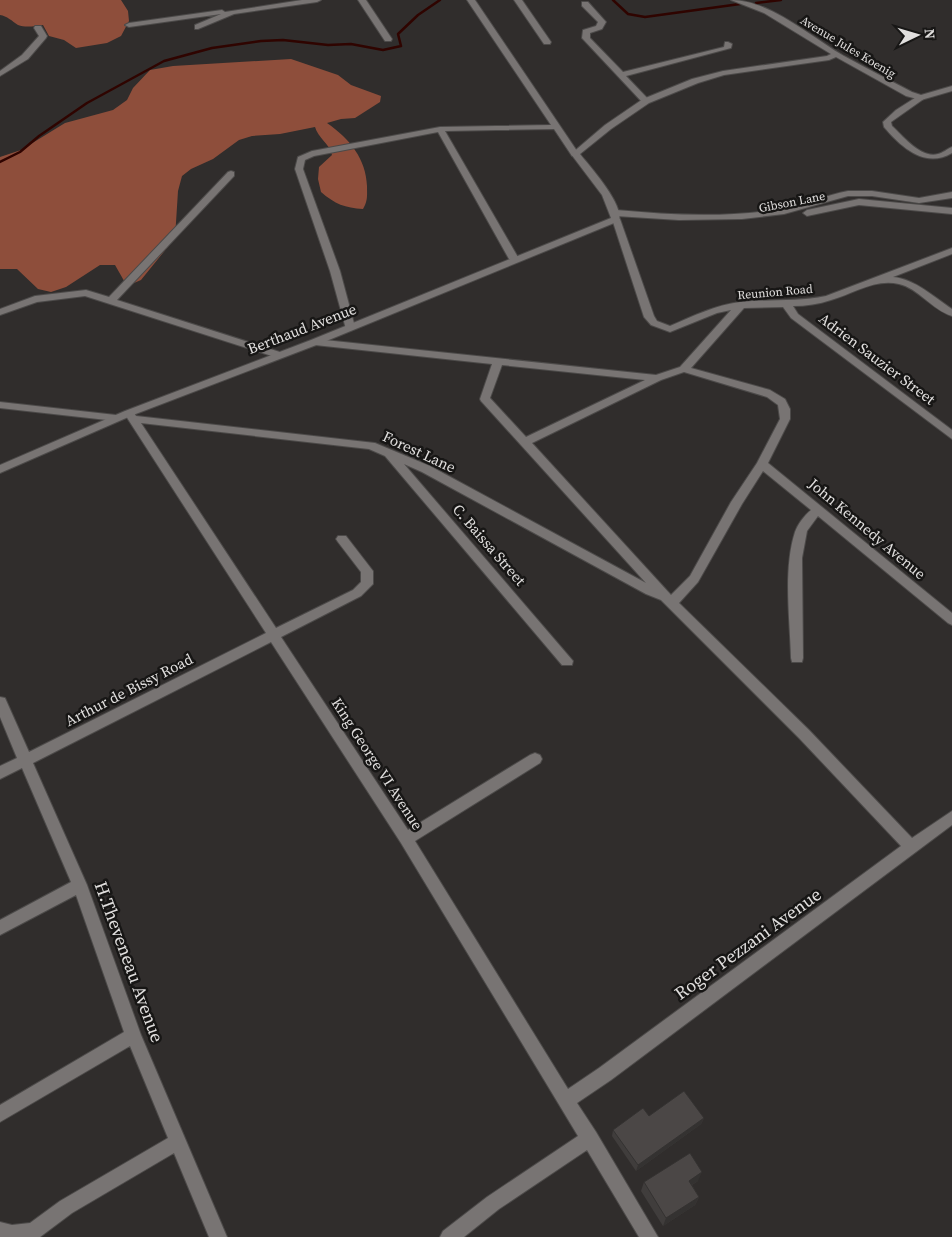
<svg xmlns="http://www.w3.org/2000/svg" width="952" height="1237" font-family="'Source Serif 4',serif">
	<rect width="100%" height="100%" fill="#302d2c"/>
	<g fill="#8e4e3b">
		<path d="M0 0H121L128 11 129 21 121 36 107 43 76 48 64 40 49 36 43 25C35 26 26 28 18 25 12 21 7 16 0 15Z"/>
		<path d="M291 59 338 75 351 85 381 96 380 102 355 118 341 119 327 123C350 139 366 159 367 186 367 195 368 201 363 209 345 208 335 204 321 192L318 179 319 167 332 155C329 143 318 138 315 127L280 134 252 136 239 140 213 159 191 169 182 176 178 191 175 238 141 280 127 286 115 265H100L66 287 51 292 38 289 17 269H0V157L21 150 65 123 113 110 127 100 133 88 150 70 173 66Z"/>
	</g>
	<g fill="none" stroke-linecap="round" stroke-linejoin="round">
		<g stroke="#2f0400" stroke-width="2.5">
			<polyline points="613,0 628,14 645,17 740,4"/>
			<polyline points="756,3 781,0"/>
			<polyline points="0,162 20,152 39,136 87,103 164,61 212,48 261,41 283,40 328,45 351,44 383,50 401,46 398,34 418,15 440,0"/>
		</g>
		<defs>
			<g id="minor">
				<polygon points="302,0 321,0 317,2 234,14 198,29 195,29 195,25 221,14 129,27 125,25 129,23 222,10 225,12"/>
				<polygon points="358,0 366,0 392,39 391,41 385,41"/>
				<polygon points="467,0 475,0 579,154 572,156 554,129 445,131 519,259 514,262 509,259 438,132 314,156 305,160 303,169 340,271 355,327 350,330 346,329 330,271 295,169 298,157 312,151 440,127 551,125"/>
				<polygon points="514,0 522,0 551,42 550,44 544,44"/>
				<polygon points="582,2 588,2 606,22 602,29 590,33 590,38 623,72 724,47 725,42 728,42 732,44 731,48 626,76 650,101 643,103 582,38 583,30 596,26 598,22 582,6"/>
				<polygon points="35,26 41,26 47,36 46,38 28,59 0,76 0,71 22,55 39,36 34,28"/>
				<path d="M918 96 925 98 891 122 892 126C903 136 921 159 938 154 943 153 947 149 952 147V153C925 169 901 147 884 127L883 122 896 110Z"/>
				<polygon points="231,171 234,172 234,176 117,300 283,353 283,357 275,357 85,296 37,302 0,315 0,309 35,296 86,290 109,297 228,172"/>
				<path d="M848 191H872L919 198 952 192V198L919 203 872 196H848L784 214 742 219 679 220 616 216 612 213 616 210C671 215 726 218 781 209 804 205 826 195 848 191Z"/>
				<polygon points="859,199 952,208 952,214 859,205 807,216 803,213 807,210"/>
				<path d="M616 216 620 219 654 316 657 321 670 326C693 316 716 305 740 302 769 299 798 302 826 296L952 248V254L893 277C915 279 934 297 952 309V316C932 310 918 288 899 284 875 278 853 294 831 300 819 304 806 306 793 306L798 314 952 430V439L791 318 783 307 744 308 691 368 770 390 785 399 790 409V419L768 463 952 613V625L948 623 818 516 807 531 802 558 803 658 802 662H792L791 658C790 619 783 569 795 532 798 524 804 516 811 510L763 471 742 504 698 582 679 603 809 730 912 838 952 811V825L611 1080 577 1103 596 1132 658 1237H639L587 1150 499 1209 464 1237H440L443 1231 487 1197 578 1136 401 843 271 642 33 763 87 885 141 1035 227 1237H209L174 1153 72 1213 40 1237H0V1222L12 1225 30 1223 60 1201 168 1138 130 1046 0 1122V1105L124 1032 76 895 0 935V920L71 882 22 768 0 779V766L17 758 0 717V697L5 698 29 752 266 633 124 413 129 410 133 411 136 416 375 443 430 466 646 583 481 401 480 399 492 364 315 345 310 342 315 339 656 375 680 367 731 310 717 313 670 332 651 325 644 317 612 219ZM502 365 645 380 526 437 490 398ZM684 372 767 397 778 405 780 419 757 463 731 502 690 576 671 595 532 443 661 380ZM141 423 369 449 385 456 562 665H572L573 661 404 464 422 472 646 594 661 600 799 738 901 846 599 1068 568 1089 415 841 540 763 542 759 540 755 535 753 530 755 408 830 281 637 361 596 373 584V571L346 536H338L336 539 338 542 361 572V582L353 590 276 628Z"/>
				<polygon points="0,402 116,415 121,418 116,421 0,408"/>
			</g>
			<path id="tertiary" d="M731 0C770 0 811 37 844 56 866 68 889 80 912 92L921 95 952 86V91L921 100 906 96 836 57 829 60 724 75 698 83 649 103 611 129 580 154C591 168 624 204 619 221L319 344 133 415 0 473V465L125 411 311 340 611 218 602 195 571 154 605 125 643 99 692 79 723 71 827 56 831 54 764 13Z"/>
		</defs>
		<use href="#minor" stroke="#4c4a49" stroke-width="2"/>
		<use href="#tertiary" stroke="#4c4a49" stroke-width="2"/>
		<use href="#minor" fill="#787473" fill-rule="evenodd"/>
		<use href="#tertiary" fill="#787473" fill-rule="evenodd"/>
	</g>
	<g fill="#403d3c">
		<polygon points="649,1116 704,1118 701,1124 636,1171 612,1136 613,1130"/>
		<polygon points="698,1181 692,1185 699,1197 695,1205 663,1226 641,1191 644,1182"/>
	</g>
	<g fill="#343231">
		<polygon points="704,1118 701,1124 636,1171 638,1165"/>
		<polygon points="702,1172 698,1181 685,1189 689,1181"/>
		<polygon points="699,1197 695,1205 663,1226 666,1218"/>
	</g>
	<g fill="#4b4746" stroke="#343231">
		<polygon points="684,1091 704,1118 638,1165 613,1130 643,1108 649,1116"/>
		<polygon points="690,1153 702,1172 689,1181 699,1197 666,1218 644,1182"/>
	</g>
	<g text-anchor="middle" stroke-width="5" stroke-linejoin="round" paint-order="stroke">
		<g font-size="12" fill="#e1dfde" stroke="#171615">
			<text transform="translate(848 47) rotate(31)" y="4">Avenue Jules Koenig</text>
			<text transform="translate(792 202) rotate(-11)" y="4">Gibson Lane</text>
			<text transform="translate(775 292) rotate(-5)" y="4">Reunion Road</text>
		</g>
		<g font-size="15" fill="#e1dfde" stroke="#171615">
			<text transform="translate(302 329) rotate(-21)" y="5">Berthaud Avenue</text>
			<text transform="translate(877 359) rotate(37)" y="5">Adrien Sauzier Street</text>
			<text transform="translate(419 452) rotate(25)" y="5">Forest Lane</text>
			<text transform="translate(867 529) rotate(40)" y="5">John Kennedy Avenue</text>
			<text transform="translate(489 545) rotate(49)" y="5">C. Baissa Street</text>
			<text transform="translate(129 690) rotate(-27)" y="5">Arthur de Bissy Road</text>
			<text transform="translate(377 764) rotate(57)" y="5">King George VI Avenue</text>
		</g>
		<g font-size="18" fill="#e1dfde" stroke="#171615">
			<text transform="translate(748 944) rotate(-36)" y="6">Roger Pezzani Avenue</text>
			<text transform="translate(129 962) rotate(70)" y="6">H.Theveneau Avenue</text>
		</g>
	</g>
	<g transform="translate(917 35) rotate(85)" stroke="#171615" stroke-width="4" paint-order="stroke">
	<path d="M0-4L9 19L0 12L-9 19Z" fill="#e1dfde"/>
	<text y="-8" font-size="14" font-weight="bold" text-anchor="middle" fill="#e1dfde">N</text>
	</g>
</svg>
